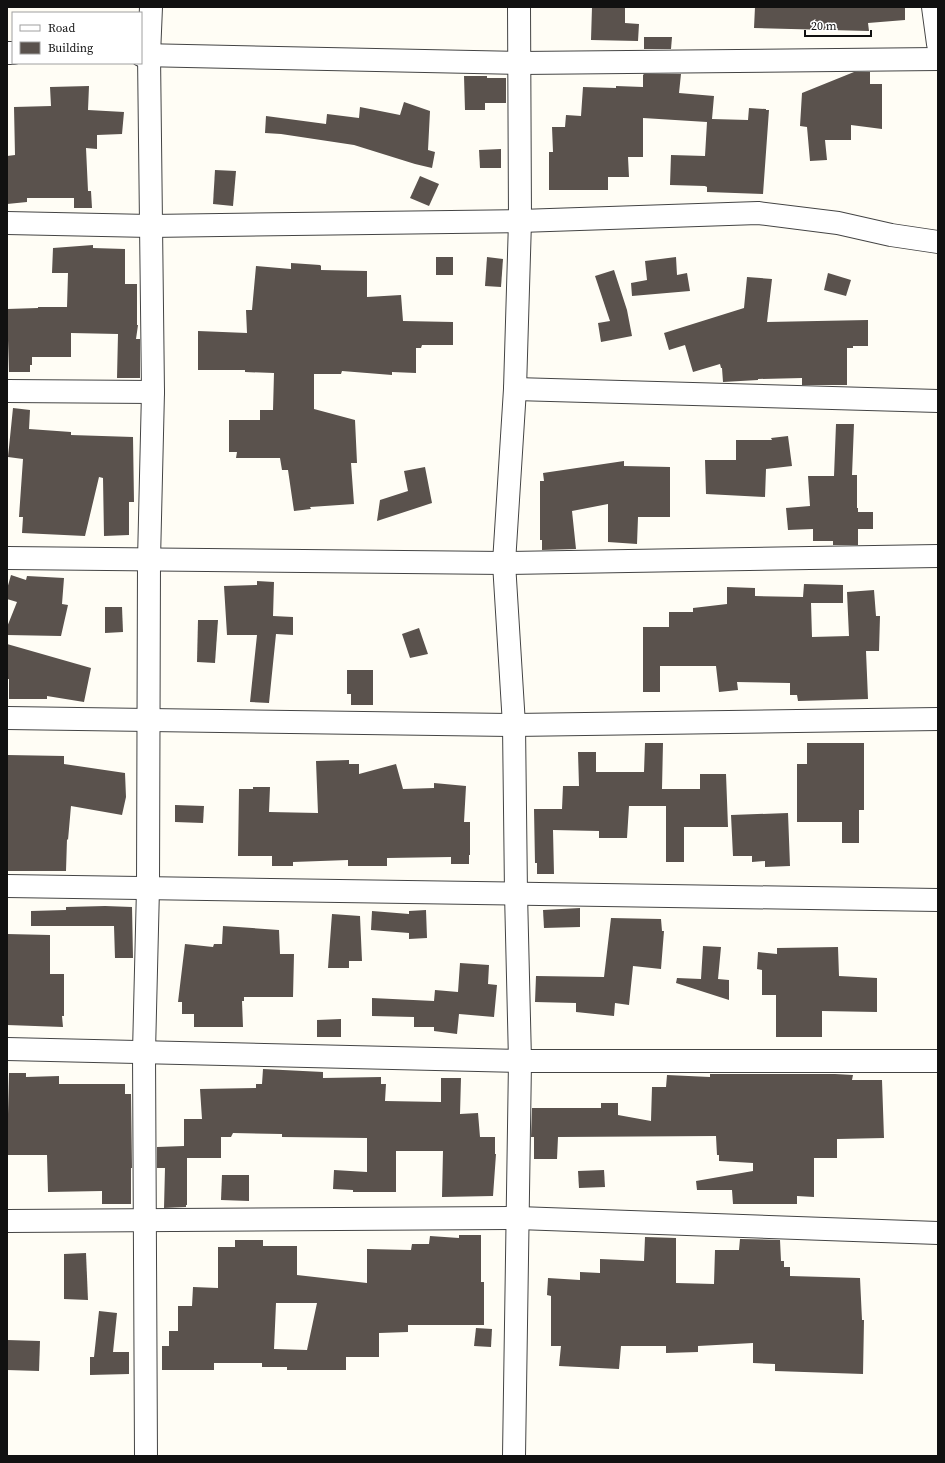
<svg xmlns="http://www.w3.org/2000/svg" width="945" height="1463" font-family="'Source Serif 4',serif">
	<rect width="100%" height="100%" fill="#fffdf5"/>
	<g fill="#5a524d" fill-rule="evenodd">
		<polygon points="592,7 625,7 625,23 639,24 638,41 591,40"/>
		<polygon points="755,7 905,7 905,20 868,23 869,31 754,28"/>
		<polygon points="644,37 672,37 671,49 644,49"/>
		<polygon points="854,72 870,72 870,84 882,84 882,129 851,125 851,140 825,140 827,160 810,161 807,127 800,126 802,93"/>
		<polygon points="644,74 681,74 679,93 714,96 712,119 748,120 749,108 766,109 766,110 769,110 763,194 707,192 707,187 705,186 670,185 671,155 705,156 707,122 643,118 643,157 628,157 629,177 608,177 608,190 549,190 549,152 553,152 552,127 565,127 566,115 581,116 583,87 616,88 616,86 643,87 643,75"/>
		<polygon points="464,76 487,76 487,78 506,78 506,103 485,103 485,110 465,110"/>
		<polygon points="89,86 88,110 124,112 122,134 97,135 97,149 86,148 88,191 91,191 92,208 74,208 74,198 27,198 27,202 7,204 7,156 15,155 14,107 51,106 50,87"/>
		<polygon points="404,102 430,111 428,150 435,152 432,168 415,164 354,145 281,134 265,133 266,116 326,124 327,114 359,118 360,107 400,115"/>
		<polygon points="501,149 501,168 480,168 479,150"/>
		<polygon points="215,170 236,171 233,206 213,204"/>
		<polygon points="420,176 439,184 429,206 410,198"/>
		<polygon points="93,245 93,248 125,249 125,284 137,284 137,325 138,325 136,339 140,339 140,378 117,378 118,334 71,333 71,357 32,357 32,365 30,365 30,372 9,372 7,309 38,308 38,307 67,307 68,273 52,273 53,248"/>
		<rect x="436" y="257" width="17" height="18"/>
		<polygon points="487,257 503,259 501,287 485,286"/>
		<polygon points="676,257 677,275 687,273 690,291 632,296 631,283 647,280 645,261"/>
		<polygon points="291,263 320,265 321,266 321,270 367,271 367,297 401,295 403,321 453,322 453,345 422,345 421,348 416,348 416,373 392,372 392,375 342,371 341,374 314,374 314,409 355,420 357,463 351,463 354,504 310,507 311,509 294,511 288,470 282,470 280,458 236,458 237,452 229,452 229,420 260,420 260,410 273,410 274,373 245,372 245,370 198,370 198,331 247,333 246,310 252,310 256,266 291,269"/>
		<polygon points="614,270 627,310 632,336 601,342 598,323 610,321 595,276"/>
		<polygon points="828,273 851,280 846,296 824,290"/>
		<polygon points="747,277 772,279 767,322 868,320 868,346 853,346 853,348 847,348 847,385 802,385 802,378 758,379 758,380 723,382 722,368 721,368 720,364 693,372 685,345 669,350 664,333 744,308"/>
		<polygon points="13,408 30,410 29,429 71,432 71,435 133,437 134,502 129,502 129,535 104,536 103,478 99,477 85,536 22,533 23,517 19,517 23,459 8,457"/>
		<polygon points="836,424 854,424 852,475 857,475 857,508 858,508 858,512 873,512 873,529 858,529 858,545 833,545 833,541 813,541 813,529 788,530 786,508 810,506 808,476 834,476"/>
		<polygon points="788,436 792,466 766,469 765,497 706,494 705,460 736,460 736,440 772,440 771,438"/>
		<polygon points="624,461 624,466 670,467 670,517 638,517 637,544 608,542 608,504 572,511 576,549 542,550 542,540 540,540 540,481 544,481 543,473"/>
		<polygon points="425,467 432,503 377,521 380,500 408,491 404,471"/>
		<polygon points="11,575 26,580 27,576 64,578 62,604 68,605 61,636 7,635 7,627 17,602 7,599 7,589"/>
		<polygon points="257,581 274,582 273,616 293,617 293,635 276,634 269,703 250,702 257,635 227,635 224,586 257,585"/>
		<polygon points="804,584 843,585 843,603 811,603 812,637 849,636 847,592 874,590 876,616 880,616 879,651 866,651 868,699 798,701 797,695 790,695 790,683 737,682 738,690 719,692 716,666 660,666 660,692 643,692 643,627 669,627 669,612 693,612 693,608 727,604 727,587 755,588 755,596 803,597"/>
		<polygon points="105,607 122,607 123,632 105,633"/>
		<polygon points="198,620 218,620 215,663 197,662"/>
		<polygon points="419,628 428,654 410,658 402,634"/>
		<polygon points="7,644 91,668 84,702 47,696 47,699 9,699 9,679 7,679"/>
		<polygon points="347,670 373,670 373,705 351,705 351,694 347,694"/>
		<polygon points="645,743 663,743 662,789 700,789 700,774 726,774 728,827 684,827 684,862 666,862 666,806 629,806 627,838 599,838 599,831 553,830 554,874 537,874 537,863 535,863 534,809 562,809 563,786 579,786 578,752 596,752 596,772 644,772"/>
		<polygon points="807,743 864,743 864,810 859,810 859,843 842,843 842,822 797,822 797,764 807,764"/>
		<polygon points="7,755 64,756 64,764 125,773 126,797 122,815 71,806 68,840 67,839 66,871 7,871"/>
		<polygon points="349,760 349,764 359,764 359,774 396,764 403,789 434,788 434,783 466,786 464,822 470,822 470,855 469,855 469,864 451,864 451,857 387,858 387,866 348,866 348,860 293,862 293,866 272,866 272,856 238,856 239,789 253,789 253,787 270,787 269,812 318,813 316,761"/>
		<polygon points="175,805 204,806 203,823 175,822"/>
		<polygon points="788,813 790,866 765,867 765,861 752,862 752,856 733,856 731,815"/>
		<polygon points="105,906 132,907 133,958 115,958 114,926 31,926 31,911 66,910 66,907"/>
		<polygon points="580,908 580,927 544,928 543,910"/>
		<polygon points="426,910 427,938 409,939 409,933 371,930 372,911 409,914 409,911"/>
		<polygon points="332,914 360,916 362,961 349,961 349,968 328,968"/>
		<polygon points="611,918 661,919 662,931 664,931 661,969 633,966 629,1005 615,1003 614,1016 576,1012 576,1003 535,1002 536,976 604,977"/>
		<polygon points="223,926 279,930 280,954 294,954 293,997 244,997 244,1001 242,1001 243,1027 194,1027 194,1014 182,1014 182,1002 178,1002 185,944 213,947 214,944 222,944"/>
		<polygon points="7,934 50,935 50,974 64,974 64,1016 62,1016 63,1027 7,1025"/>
		<polygon points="703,946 721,947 718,979 729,980 729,1000 676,983 677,978 701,979"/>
		<polygon points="838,947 839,976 877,978 877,1012 822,1011 822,1037 776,1037 776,995 762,995 762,970 757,969 758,952 777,954 777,948"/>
		<polygon points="460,963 489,965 488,984 497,985 494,1017 459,1014 457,1034 434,1031 434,1027 414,1027 414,1017 372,1016 372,998 434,1001 435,990 458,992"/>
		<polygon points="341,1019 341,1037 317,1037 317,1020"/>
		<polygon points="263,1069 323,1072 323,1078 381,1077 381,1084 386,1084 385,1101 441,1102 441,1078 461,1078 460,1114 478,1113 480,1137 495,1137 495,1154 496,1154 493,1196 442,1197 443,1151 396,1151 396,1192 353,1192 353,1190 333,1189 334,1170 367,1172 367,1138 282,1137 282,1134 233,1133 231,1137 221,1137 221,1158 187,1158 187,1205 186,1205 186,1207 164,1208 165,1168 157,1168 157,1147 184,1146 184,1119 202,1119 200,1089 256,1088 256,1084 262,1084"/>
		<polygon points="9,1073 26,1073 26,1077 59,1076 59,1084 125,1084 125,1094 131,1094 132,1168 131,1168 131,1204 102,1204 102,1191 48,1192 47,1155 7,1155"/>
		<polygon points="710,1074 835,1074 853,1075 852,1080 882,1080 884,1138 837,1139 837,1158 814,1158 814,1197 797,1196 797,1204 733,1204 732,1190 697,1190 696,1181 753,1171 753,1163 719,1161 719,1155 717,1155 716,1136 558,1137 557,1159 534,1159 534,1137 531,1137 532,1108 601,1108 601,1103 618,1103 618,1115 651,1121 652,1087 666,1087 667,1075 710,1077"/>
		<polygon points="604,1170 605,1187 579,1188 578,1171"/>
		<polygon points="222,1175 249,1175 249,1201 221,1200"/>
		<path d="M459 1235H481V1282H484V1325H408V1332L379 1333V1357H346V1370H287V1367H262V1363H214V1370H162V1346H169V1331H178V1306H192L193 1287 218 1288V1247H235V1240H263V1246H297V1275L367 1283V1249L411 1250 412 1244H429L430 1236 459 1238ZM276 1303H317L307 1350 274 1349Z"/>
		<polygon points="645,1237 676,1238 676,1283 714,1284 715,1250 739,1250 740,1239 780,1240 781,1261 784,1261 784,1267 790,1267 790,1276 860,1278 862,1320 864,1320 863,1374 775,1371 775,1364 753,1363 753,1343 698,1346 698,1352 666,1353 666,1346 621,1346 619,1369 559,1366 561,1346 551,1346 551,1296 547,1295 548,1278 580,1280 580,1272 600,1273 600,1259 644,1261"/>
		<polygon points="86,1253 88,1300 64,1299 64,1254"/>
		<polygon points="99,1311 117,1313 113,1352 129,1352 129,1374 90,1375 90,1357 94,1357"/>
		<polygon points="476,1328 492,1329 491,1347 474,1346"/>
		<polygon points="7,1340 40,1341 39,1371 7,1370"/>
	</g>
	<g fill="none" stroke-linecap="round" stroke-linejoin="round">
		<defs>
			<g id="minor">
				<polyline points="933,7 938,44"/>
				<polyline points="7,53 13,53"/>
				<polyline points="141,55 520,63 938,59"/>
				<polyline points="7,223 150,226 520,221 758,213 838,223 891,235 938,242"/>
				<polyline points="515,389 938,401"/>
				<polyline points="7,391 153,392"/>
				<polyline points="7,558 504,563 938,556"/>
				<polyline points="7,718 514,725 938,719"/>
				<polyline points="7,886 938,900"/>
				<polyline points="7,1049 520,1061 938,1061"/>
				<polyline points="7,1221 518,1218 938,1233"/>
				<polyline points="146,1456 144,1052 148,888 149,560 153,392 149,55 151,7"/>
				<polyline points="514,1456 520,1061 516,893 514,725 504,563 515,389 520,221 519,7"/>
			</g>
		</defs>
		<use href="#minor" stroke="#444" stroke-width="24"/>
		<use href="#minor" stroke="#fff" stroke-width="22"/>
	</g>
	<rect width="945" height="1463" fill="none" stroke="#111111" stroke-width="16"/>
	<rect x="12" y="12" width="130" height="52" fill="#ffffff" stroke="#a0a0a0"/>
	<rect x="20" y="25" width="20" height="6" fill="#ffffff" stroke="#a0a0a0"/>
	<text x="48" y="32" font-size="12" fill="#111111">Road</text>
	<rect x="20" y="42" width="20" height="12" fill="#5a524d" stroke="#a0a0a0"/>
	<text x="48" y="52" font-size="12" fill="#111111">Building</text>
	<path d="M805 30v6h66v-6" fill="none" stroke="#111111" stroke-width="2"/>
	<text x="811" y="30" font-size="12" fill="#111111" stroke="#ffffff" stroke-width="3" paint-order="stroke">20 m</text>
</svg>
